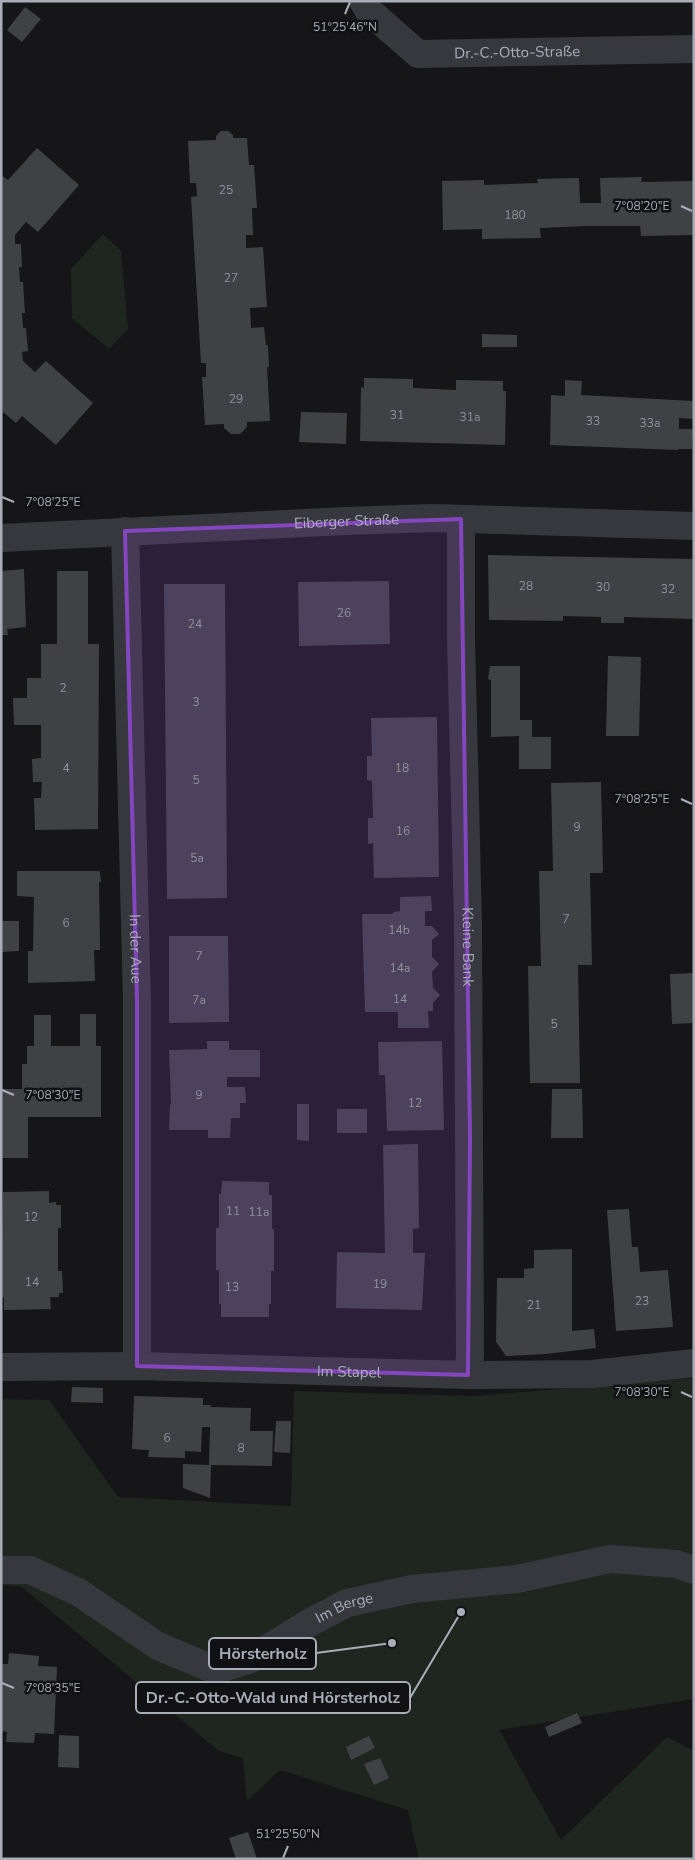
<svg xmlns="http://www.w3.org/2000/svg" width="695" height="1860" font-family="'Nunito Sans',sans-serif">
	<rect width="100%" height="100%" fill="#161618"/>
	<g fill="#1e261f">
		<polygon points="103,234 121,251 128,329 109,349 72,318 71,269"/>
		<polygon points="694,1378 694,1699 499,1730 561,1840 667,1737 694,1751 694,1859 419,1859 408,1810 280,1770 247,1801 243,1758 219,1751 22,1587 1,1585 1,1399 49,1400 118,1497 291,1506 294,1391 474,1396"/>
	</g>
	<g fill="#404145">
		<polygon points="25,7 41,19 22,42 7,30"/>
		<polygon points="221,131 228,131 233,135 233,138 247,138 249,165 254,165 257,208 252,208 253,235 246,235 246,248 263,247 267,307 250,308 251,328 264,327 266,345 268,345 269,367 267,367 270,421 247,422 247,427 240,434 231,434 224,428 224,424 205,425 202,377 206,377 206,363 201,363 191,197 197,196 196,183 190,183 188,141 216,140 216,136"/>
		<polygon points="37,148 79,185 38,232 26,222 15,235 15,244 21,244 22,267 19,267 20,282 23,282 25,313 22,313 23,328 26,328 28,351 22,352 23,361 35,372 46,361 93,403 56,445 22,416 16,423 3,412 1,414 1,175 8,180"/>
		<polygon points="642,177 641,182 694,181 694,235 641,236 640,226 587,226 540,228 541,238 482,239 482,229 443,230 442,181 484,180 484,185 538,183 537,179 579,178 580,203 601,203 600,178"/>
		<polygon points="482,334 517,335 517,347 482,347"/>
		<polygon points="364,378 413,379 413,388 456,390 456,380 503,381 503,391 506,391 505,445 360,441 361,387 364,388"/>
		<polygon points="565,380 582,381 581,395 694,401 694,419 679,418 679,429 693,429 692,449 678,449 678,450 550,445 551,395 565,396"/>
		<polygon points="301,412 347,413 346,444 299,442"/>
		<polygon points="488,555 694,559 694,619 624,617 624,623 601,623 601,617 563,616 563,621 489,620"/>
		<polygon points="24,569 26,627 7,629 8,635 1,635 1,571"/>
		<polygon points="57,571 88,571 88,644 99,644 98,829 35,830 34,798 41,798 42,782 33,782 32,759 41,758 41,725 14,725 13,698 27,698 27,678 41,678 41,644 57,644"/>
		<polygon points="389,581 390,644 299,646 298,582"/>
		<polygon points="164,584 225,584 227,898 167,899"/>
		<polygon points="608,656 641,657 639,736 606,736"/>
		<polygon points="490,666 520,666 520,720 532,720 532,737 551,737 551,769 519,769 519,736 491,737 491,680 488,679"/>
		<polygon points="437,717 439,877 374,878 373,843 368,844 368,818 373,818 372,781 367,780 367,756 372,756 371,718"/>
		<polygon points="601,782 603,870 602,873 590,873 592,965 578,965 580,1083 530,1083 528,966 541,966 539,871 553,871 551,783"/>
		<polygon points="17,871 99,871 100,873 101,882 99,882 100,950 94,950 95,981 28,983 28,951 33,951 34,897 17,896"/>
		<polygon points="431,896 432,911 425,911 425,926 432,926 439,934 432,940 432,957 439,964 432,972 433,988 440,995 433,1003 433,1011 428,1011 429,1028 398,1028 398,1012 365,1012 362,914 393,914 393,912 400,911 400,897"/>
		<polygon points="1,921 19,921 19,951 1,952"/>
		<polygon points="169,936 228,936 229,1022 169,1023"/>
		<polygon points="694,973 694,1023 672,1024 670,974"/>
		<polygon points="80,1014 96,1014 96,1046 101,1046 101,1117 28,1117 28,1158 1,1158 1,1089 22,1089 22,1064 27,1064 27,1046 34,1046 34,1015 51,1015 51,1046 80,1046"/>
		<polygon points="207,1041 229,1041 229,1050 260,1050 260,1077 227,1077 227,1087 245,1087 246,1103 240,1103 240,1118 231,1118 230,1138 208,1138 208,1130 169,1130 170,1104 171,1104 169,1050 207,1049"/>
		<polygon points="442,1041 444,1130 387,1131 385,1075 379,1075 378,1042"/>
		<polygon points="552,1089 582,1089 583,1138 551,1138"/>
		<polygon points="297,1104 309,1104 309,1141 297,1140"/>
		<rect x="337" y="1109" width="30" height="24"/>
		<polygon points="418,1144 419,1228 413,1229 413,1253 425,1253 422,1310 336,1308 337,1252 385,1253 383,1145"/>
		<polygon points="222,1181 269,1182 269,1195 272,1195 272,1229 274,1229 274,1271 271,1271 271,1304 269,1304 269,1317 221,1317 221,1304 219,1304 219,1270 216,1270 216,1228 219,1228 219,1194 221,1194"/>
		<polygon points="49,1191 49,1203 56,1202 56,1205 61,1205 61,1228 58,1228 58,1271 62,1271 63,1293 59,1293 59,1297 50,1297 51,1309 4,1310 4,1297 1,1298 3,1192"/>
		<polygon points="629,1209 632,1247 638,1247 640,1272 668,1270 673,1327 616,1331 607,1210"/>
		<polygon points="572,1249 572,1331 594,1329 596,1348 546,1354 506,1356 496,1342 497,1278 524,1278 524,1269 534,1268 534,1250"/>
		<polygon points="72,1387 103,1388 103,1403 71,1402"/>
		<polygon points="134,1396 203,1398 203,1405 211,1405 210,1407 251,1408 250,1431 273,1431 272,1466 211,1465 210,1498 183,1488 183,1464 209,1465 210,1427 202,1427 201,1452 185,1451 185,1458 148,1457 149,1450 132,1449"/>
		<polygon points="276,1421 291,1421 290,1453 274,1452"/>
		<polygon points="9,1653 39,1656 38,1666 57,1667 54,1734 35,1733 34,1743 6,1742 7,1732 1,1731 1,1664 8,1664"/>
		<polygon points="577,1713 582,1723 549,1737 545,1727"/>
		<polygon points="59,1735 79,1736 79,1768 58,1767"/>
		<polygon points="369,1736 375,1748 351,1760 346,1747"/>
		<polygon points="380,1758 389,1778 374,1785 364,1764"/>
		<polygon points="248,1832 257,1859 236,1859 229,1838"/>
	</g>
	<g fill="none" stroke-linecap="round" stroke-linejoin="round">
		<g stroke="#37383d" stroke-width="28">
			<path id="s1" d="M363 1 369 11 418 54 694 49"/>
			<path id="s2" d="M461 519V638L468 923 470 1356 468 1375"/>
			<path id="s3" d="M125 531 137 1002V1366"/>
			<path id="s4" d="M1 538 346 521 433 518 694 526"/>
			<path id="s5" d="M1 1367 137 1366 468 1375 592 1374 694 1363"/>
			<path id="s6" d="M1 1570H30L78 1592 158 1646 215 1670 251 1659 307 1624 347 1603 412 1589 517 1579 610 1559 676 1564 694 1570"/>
		</g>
	</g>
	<path fill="#8446be" fill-opacity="0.2" stroke="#8446be" stroke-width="4" stroke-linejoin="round" d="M461 519 470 1137 468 1375 137 1366V1002L125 531Z"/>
	<path fill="none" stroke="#a8adb8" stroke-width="2" d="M345 14 350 2M681 206 692 211M2 497 14 502M681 799 692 804M2 1090 14 1095M681 1392 692 1397M2 1683 14 1688M283 1858 288 1846"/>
	<g text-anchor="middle" stroke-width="5" stroke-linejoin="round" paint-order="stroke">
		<g font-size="12" fill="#8e929b">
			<text x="226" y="194">25</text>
			<text x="515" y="219">180</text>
			<text x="231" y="282">27</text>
			<text x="236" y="403">29</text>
			<text x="397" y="419">31</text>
			<text x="470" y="421">31a</text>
			<text x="593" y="425">33</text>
			<text x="650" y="427">33a</text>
			<text x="526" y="590">28</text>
			<text x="603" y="591">30</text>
			<text x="668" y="593">32</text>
			<text x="344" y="617">26</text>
			<text x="195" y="628">24</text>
			<text x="63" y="692">2</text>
			<text x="196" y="706">3</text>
			<text x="66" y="772">4</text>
			<text x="402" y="772">18</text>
			<text x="196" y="784">5</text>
			<text x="577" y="831">9</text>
			<text x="403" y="835">16</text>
			<text x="197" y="862">5a</text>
			<text x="566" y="923">7</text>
			<text x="66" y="927">6</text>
			<text x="399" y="934">14b</text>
			<text x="199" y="960">7</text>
			<text x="400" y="972">14a</text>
			<text x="400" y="1003">14</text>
			<text x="199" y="1004">7a</text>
			<text x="554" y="1028">5</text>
			<text x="199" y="1099">9</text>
			<text x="415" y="1107">12</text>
			<text x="233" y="1215">11</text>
			<text x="259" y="1216">11a</text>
			<text x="31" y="1221">12</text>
			<text x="32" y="1286">14</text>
			<text x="380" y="1288">19</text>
			<text x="232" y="1291">13</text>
			<text x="642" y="1305">23</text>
			<text x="534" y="1309">21</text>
			<text x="167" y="1442">6</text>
			<text x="241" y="1452">8</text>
		</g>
		<g font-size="15" fill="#a8adb8" stroke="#111113">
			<text dy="5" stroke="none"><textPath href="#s1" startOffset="176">Dr.-C.-Otto-Straße</textPath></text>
			<text dy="5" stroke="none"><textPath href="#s4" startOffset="346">Eiberger Straße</textPath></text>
			<text dy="5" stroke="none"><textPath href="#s2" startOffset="428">Kleine Bank</textPath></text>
			<text dy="5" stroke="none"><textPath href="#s3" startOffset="418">In der Aue</textPath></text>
			<text dy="5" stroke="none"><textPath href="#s5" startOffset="348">Im Stapel</textPath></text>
			<text dy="5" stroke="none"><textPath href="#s6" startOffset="385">Im Berge</textPath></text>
		</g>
	</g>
	<g font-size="12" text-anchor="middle" fill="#a8adb8" stroke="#111113" stroke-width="5" stroke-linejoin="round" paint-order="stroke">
		<text x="345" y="31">51°25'46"N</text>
		<text x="642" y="210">7°08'20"E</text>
		<text x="53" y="506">7°08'25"E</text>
		<text x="642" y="803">7°08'25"E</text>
		<text x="53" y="1099">7°08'30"E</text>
		<text x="642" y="1396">7°08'30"E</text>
		<text x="53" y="1692">7°08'35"E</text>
		<text x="288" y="1838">51°25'50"N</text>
	</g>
	<path fill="none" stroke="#a8adb8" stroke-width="2" d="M392 1643L316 1653M461 1612L410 1698"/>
	<g fill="#a8adb8" stroke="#111113" stroke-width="2">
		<circle cx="392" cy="1643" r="5"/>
		<circle cx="461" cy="1612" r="5"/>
	</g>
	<g fill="#111113" stroke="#a8adb8" stroke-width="2">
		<rect x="209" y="1638" width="107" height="31" rx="5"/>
		<rect x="136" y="1682" width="274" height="31" rx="5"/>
	</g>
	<g font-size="16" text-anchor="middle" font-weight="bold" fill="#a8adb8">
		<text x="263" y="1659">Hörsterholz</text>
		<text x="273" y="1703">Dr.-C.-Otto-Wald und Hörsterholz</text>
	</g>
	<rect width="695" height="1860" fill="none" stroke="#a8adb8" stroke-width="5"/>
</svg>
